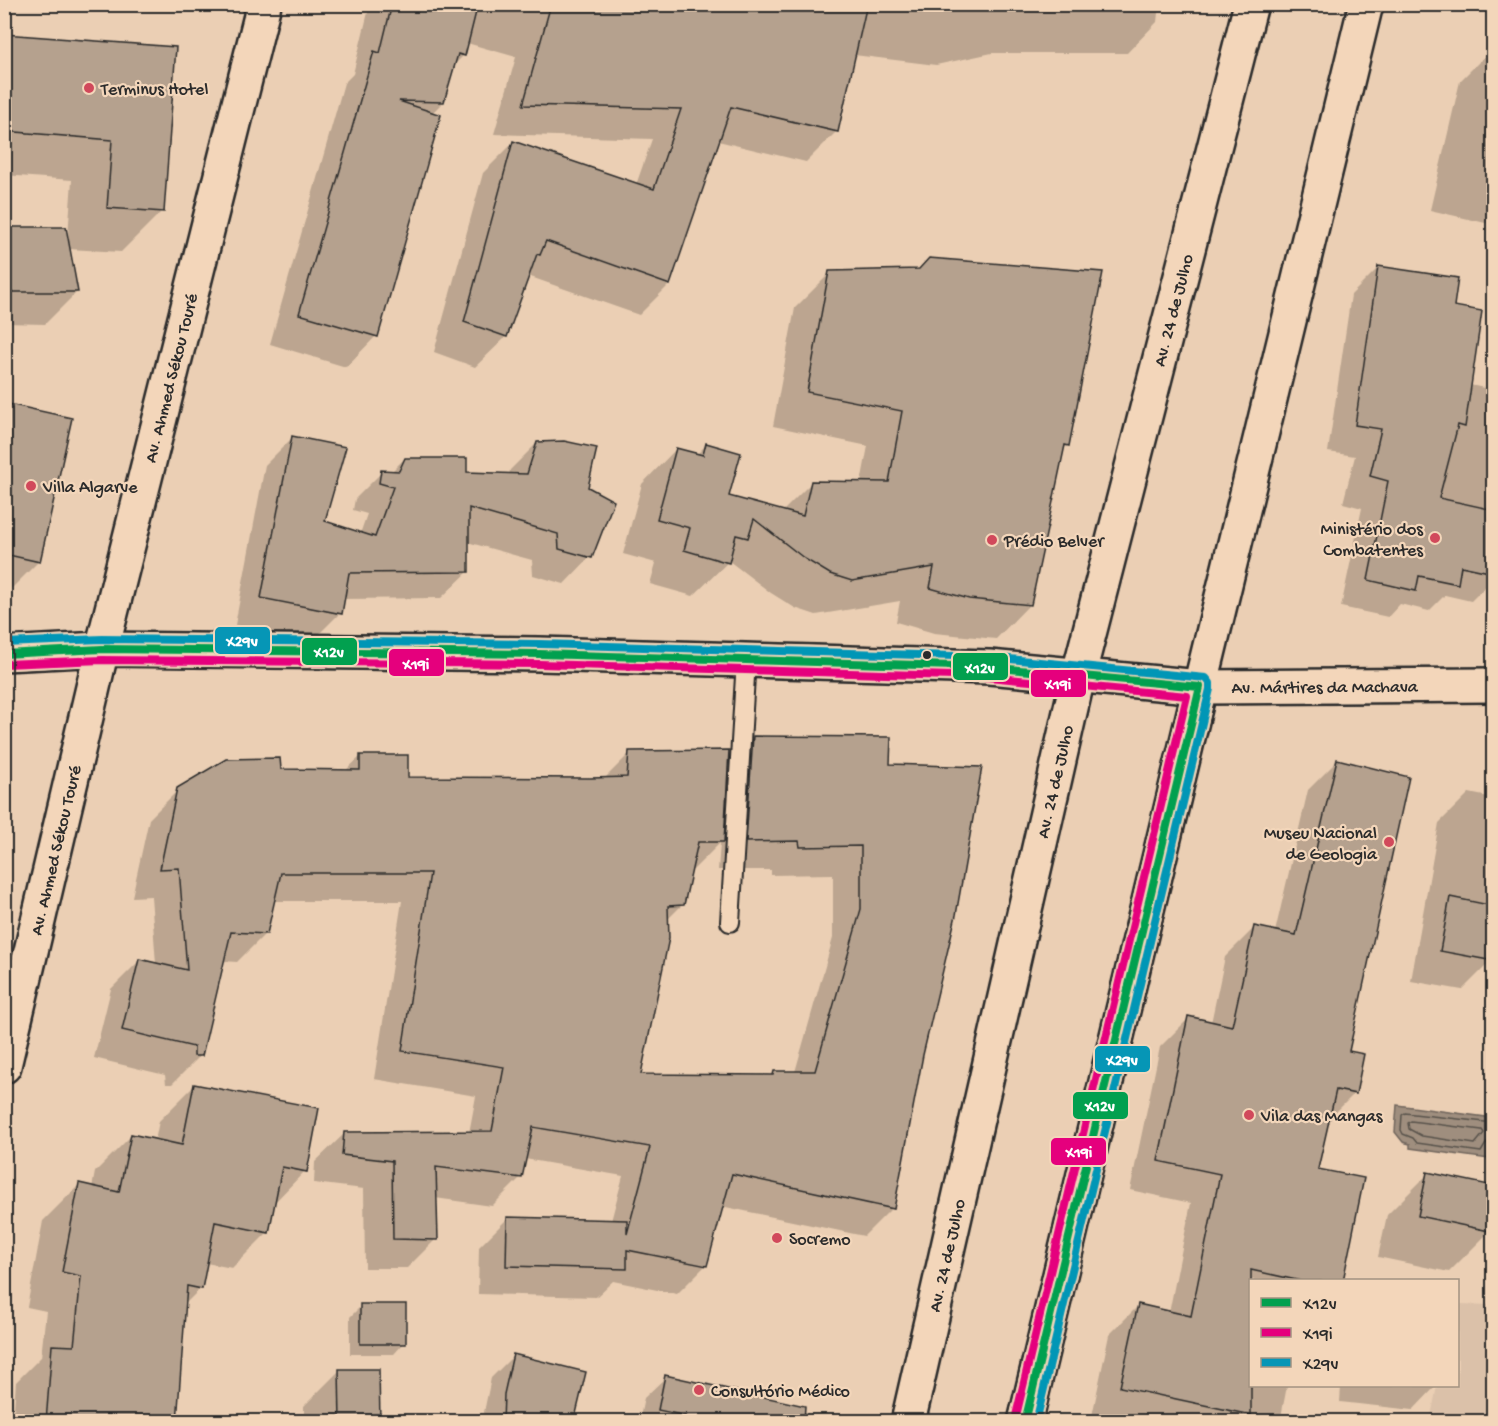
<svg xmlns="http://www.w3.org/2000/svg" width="1498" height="1426" font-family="'Gochi Hand',sans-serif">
	<rect width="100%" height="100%" fill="#ebcfb4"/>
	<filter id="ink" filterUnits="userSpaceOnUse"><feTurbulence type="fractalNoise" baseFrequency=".0167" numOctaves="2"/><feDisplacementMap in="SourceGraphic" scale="12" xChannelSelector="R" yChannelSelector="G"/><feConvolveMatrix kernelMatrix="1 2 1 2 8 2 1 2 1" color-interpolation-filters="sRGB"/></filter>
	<g filter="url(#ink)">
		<polygon fill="#dbc1a9" points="1458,1304 1493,1305 1493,1421 1430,1421 1437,1386 1458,1386"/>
		<polygon fill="#9f8e7e" stroke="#71665d" stroke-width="1.5" points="1397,1105 1493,1118 1489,1159 1410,1148 1410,1144 1403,1142 1395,1132"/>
		<g fill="#0003" fill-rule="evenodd">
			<polygon points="370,4 1159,4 1157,22 1127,53 992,53 936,65 854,55 837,131 806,162 718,141 669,285 639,315 528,276 506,337 475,367 434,352 483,173 514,142 636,185 652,139 494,134 516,57 467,43 464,55 453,66 443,102 431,114 376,336 346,367 270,344 344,83 353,74"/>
			<polygon points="4,35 175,49 162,211 121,252 69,249 77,292 45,324 4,323 4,228 68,237 72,180 4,175"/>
			<polygon points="1494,47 1494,225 1430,210 1460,81"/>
			<polygon points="1378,268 1452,308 1470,385 1494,390 1494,578 1471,601 1445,595 1429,611 1400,604 1388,617 1341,607 1362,508 1343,503 1355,456 1328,452 1351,295"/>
			<polygon points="830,273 1068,445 1062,450 1030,604 996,639 934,633 896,622 900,601 816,615 795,608 771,593 729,561 693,596 650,584 656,563 623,554 642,484 676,449 696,455 707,444 728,498 782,512 812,482 861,483 868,446 773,426 795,308"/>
			<polygon points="4,405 39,561 4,596"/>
			<polygon points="292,438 323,522 360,534 367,514 353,510 355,499 382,472 391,472 404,459 465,459 465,474 509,475 510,470 537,443 590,557 564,584 533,575 532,560 467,542 468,572 441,598 343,599 340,613 313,640 235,625 265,465"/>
			<path d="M753 738 888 766 922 1055 892 1208 864 1236 721 1206 706 1265 677 1294 613 1281 596 1297 478 1294 479 1247 507 1219 611 1221 623 1176 525 1159 521 1177 492 1206 435 1198 436 1239 407 1268H365L364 1189 314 1183 315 1162 344 1134 469 1133 476 1096 374 1079 402 901H273L266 933 237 962 223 961 200 1056 172 1084H166L165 1075 94 1058 111 989 140 960 156 964 151 896 132 897 149 819 178 790 279 771H345L360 757 406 779H604L630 753 727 764ZM720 843 718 870H771V875L833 874V938L795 1072H775L770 1077 639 1076 667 920 683 904 690 870H693Z"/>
			<polygon points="1337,761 1347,1052 1354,1094 1328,1120 1316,1170 1309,1280 1250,1280 1250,1386 1287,1386 1280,1422 1117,1422 1092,1416 1109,1335 1138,1306 1169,1313 1191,1203 1130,1190 1160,1047 1189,1018 1211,1023 1225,957 1255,927 1275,932 1308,790"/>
			<polygon points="1469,793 1494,798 1494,951 1492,960 1462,990 1411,981 1439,823"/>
			<polygon points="195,1085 305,1171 273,1204 268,1232 232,1268 206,1263 201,1288 184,1305 176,1421 304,1420 304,1406 340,1370 378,1420 440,1420 440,1422 13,1422 16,1382 41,1357 46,1311 27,1307 43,1221 79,1185 92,1188 95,1172 131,1136 155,1141 159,1121"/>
			<polygon points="1428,1174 1490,1231 1449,1272 1378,1257 1387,1215"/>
			<polygon points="361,1306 404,1343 394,1354 350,1354 350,1317"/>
			<polygon points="513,1356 572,1422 482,1422 491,1378"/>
			<polygon points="666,1377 800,1422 639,1422 644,1398"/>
			<polygon points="1341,1386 1436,1386 1413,1410 1340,1402"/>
		</g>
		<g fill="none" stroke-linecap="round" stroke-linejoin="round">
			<g stroke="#59534c" stroke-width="1.5">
				<polygon points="1411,1121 1482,1130 1484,1133 1475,1144 1422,1136 1409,1129 1408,1123"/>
				<polyline points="1494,1123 1405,1113 1402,1115 1401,1130 1403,1134 1413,1138 1417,1143 1481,1152 1487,1142 1494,1140"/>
			</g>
		</g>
		<g fill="#b5a18e" stroke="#2b2b2b" stroke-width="1.5">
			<polygon points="392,4 478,4 465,56 458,54 444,102 399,101 441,115 378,337 299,314 374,51 380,53"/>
			<polygon points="551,4 867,4 838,132 731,107 670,285 546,241 540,255 537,254 507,337 464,322 513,141 654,189 681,109 523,105"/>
			<polygon points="4,34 176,47 164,212 107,208 112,140 4,131"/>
			<polygon points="4,227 66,227 78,292 4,292"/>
			<polygon points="929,258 1103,272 1069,446 1065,445 1031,605 969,599 930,588 934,567 852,581 830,574 805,559 754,519 748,538 736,535 729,563 684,550 690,528 657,519 676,448 703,455 706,443 741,453 729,496 803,516 811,481 889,482 902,411 807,392 829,271 919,269"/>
			<polygon points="1378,266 1458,278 1454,306 1482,311 1465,427 1458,425 1439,498 1494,510 1494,573 1461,566 1458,584 1419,576 1416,591 1368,580 1388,481 1370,476 1381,429 1355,425"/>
			<polygon points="4,403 72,418 40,562 4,554"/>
			<polygon points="292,436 346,447 325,521 375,537 393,487 379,483 381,470 399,471 405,458 467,458 467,472 527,474 537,442 564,441 597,448 588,487 614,501 592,558 559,549 558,534 469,508 469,572 349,573 342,614 261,598"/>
			<polygon points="753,736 891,737 890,764 982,767 956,915 923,1055 894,1209 732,1174 707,1266 627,1250 627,1269 506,1266 507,1217 627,1220 627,1234 650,1147 533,1127 522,1178 436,1167 438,1240 393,1239 392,1161 342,1155 344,1132 492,1131 504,1067 402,1051 430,873 281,873 267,934 231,932 202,1056 194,1056 194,1047 122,1030 139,959 187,970 179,868 160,869 177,788 226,759 280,758 281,769 360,770 360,755 408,755 408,777 590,778 627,777 629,751 729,750 724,842 698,842 684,905 668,906 669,938 641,1074 773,1075 774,1071 815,1071 861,909 861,846 800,847 799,841 746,842"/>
			<polygon points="1337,759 1409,777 1349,1051 1364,1054 1356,1094 1336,1090 1318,1169 1364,1178 1343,1281 1301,1281 1251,1270 1251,1415 1120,1387 1138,1304 1191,1316 1220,1174 1158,1161 1188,1016 1232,1026 1254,926 1296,935"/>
			<polygon points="1450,897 1494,906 1494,961 1440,951"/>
			<polygon points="194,1084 319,1108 307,1172 282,1167 269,1233 215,1222 202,1289 187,1286 177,1422 46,1422 52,1345 74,1346 81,1276 62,1272 79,1183 119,1192 131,1134 182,1145"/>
			<polygon points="1427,1172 1494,1186 1494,1232 1418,1216"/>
			<rect x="360" y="1304" width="46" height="40"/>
			<polygon points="513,1354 586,1372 574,1422 503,1422 504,1394"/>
			<polygon points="339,1369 379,1369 380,1422 340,1422"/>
			<polygon points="665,1375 805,1406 804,1422 685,1422 686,1416 658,1410"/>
		</g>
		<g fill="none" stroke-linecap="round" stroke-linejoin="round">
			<defs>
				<polyline id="service" points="730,922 746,660"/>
				<g id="minor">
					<path id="s1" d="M4 654 102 649 540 654 989 667 1200 687 1494 685"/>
					<path id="s2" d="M4 1066 102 649 264 4"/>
				</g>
				<g id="primary">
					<path id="s3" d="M908 1422 1078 677 1251 4"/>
					<polyline points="1025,1422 1200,687 1366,4"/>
				</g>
			</defs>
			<use href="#service" stroke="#2b2b2b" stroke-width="22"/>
			<use href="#minor" stroke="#2b2b2b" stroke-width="38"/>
			<use href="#primary" stroke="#2b2b2b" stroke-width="38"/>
			<use href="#service" stroke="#f3d6ba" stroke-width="18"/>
			<use href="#minor" stroke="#f3d6ba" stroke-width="33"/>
			<use href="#primary" stroke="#f3d6ba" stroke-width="33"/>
			<defs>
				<polyline id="bus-1" points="4,654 102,649 540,654 989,667 1200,687 1025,1422"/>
				<polyline id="bus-2" points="5,664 102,660 540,664 988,677 1187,696 1015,1420"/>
				<polyline id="bus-3" points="4,643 102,639 540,644 989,657 1206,678 1210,683 1210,689 1036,1422"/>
			</defs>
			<use href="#bus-1" stroke="#f3d6ba" stroke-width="12"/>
			<use href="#bus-2" stroke="#f3d6ba" stroke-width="12"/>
			<use href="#bus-3" stroke="#f3d6ba" stroke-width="12"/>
			<use href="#bus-1" stroke="#02a04f" stroke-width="8"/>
			<use href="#bus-2" stroke="#e5007d" stroke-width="8"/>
			<use href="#bus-3" stroke="#0696b6" stroke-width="8"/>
		</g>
	</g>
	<g fill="#d1495b" stroke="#f3d6ba" stroke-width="2">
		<circle cx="89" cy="88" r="6"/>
		<circle cx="31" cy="486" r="6"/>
		<circle cx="1435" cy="538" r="6"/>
		<circle cx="992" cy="540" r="6"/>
		<circle cx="1389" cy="842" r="6"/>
		<circle cx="1249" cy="1115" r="6"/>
		<circle cx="777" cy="1238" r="6"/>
		<circle cx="699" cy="1390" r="6"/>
	</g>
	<circle fill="#2b2b2b" stroke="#f3d6ba" stroke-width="2" cx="927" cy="655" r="5"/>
	<g text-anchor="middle" stroke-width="4.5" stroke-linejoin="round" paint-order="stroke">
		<g font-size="18" fill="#2b2b2b" stroke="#f3d6ba" text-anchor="start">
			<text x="101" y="94">Terminus Hotel</text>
			<text x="43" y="492">Villa Algarve</text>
			<text x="1423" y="534" text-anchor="end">Ministério dos<tspan x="1423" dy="21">Combatentes</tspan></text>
			<text x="1004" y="546">Prédio Belver</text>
			<text x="1377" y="838" text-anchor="end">Museu Nacional<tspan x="1377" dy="21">de Geologia</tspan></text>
			<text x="1261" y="1121">Vila das Mangas</text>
			<text x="789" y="1244">Socremo</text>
			<text x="711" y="1396">Consultório Médico</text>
		</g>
		<g font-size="18" fill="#2b2b2b" stroke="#f3d6ba">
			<text dy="6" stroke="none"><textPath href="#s3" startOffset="1143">Av. 24 de Julho</textPath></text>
			<text dy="6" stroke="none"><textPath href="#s2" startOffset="708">Av. Ahmed Sékou Touré</textPath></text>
			<text dy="6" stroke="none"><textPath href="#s1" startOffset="1322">Av. Mártires da Machava</textPath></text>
			<text dy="6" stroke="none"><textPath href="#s3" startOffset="657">Av. 24 de Julho</textPath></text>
			<text dy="6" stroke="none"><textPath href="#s2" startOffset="222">Av. Ahmed Sékou Touré</textPath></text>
			<text dy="6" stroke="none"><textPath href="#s3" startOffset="171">Av. 24 de Julho</textPath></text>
		</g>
	</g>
	<g stroke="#f3d6ba" stroke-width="2">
		<rect x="214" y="626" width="57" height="29" rx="6" fill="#0696b6"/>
		<rect x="301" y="637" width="57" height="29" rx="6" fill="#02a04f"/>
		<rect x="388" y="648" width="57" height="29" rx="6" fill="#e5007d"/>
		<rect x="952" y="652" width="57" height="29" rx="6" fill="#02a04f"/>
		<rect x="1030" y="669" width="57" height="29" rx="6" fill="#e5007d"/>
		<rect x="1094" y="1045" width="57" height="28" rx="6" fill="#0696b6"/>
		<rect x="1072" y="1091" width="57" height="29" rx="6" fill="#02a04f"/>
		<rect x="1050" y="1137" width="57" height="29" rx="6" fill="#e5007d"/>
	</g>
	<g font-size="16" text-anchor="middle" font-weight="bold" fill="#fff">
		<text x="242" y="646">X29v</text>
		<text x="329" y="657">X12v</text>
		<text x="416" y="669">X19i</text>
		<text x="980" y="673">X12v</text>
		<text x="1058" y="689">X19i</text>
		<text x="1122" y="1065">X29v</text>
		<text x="1100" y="1111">X12v</text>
		<text x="1079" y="1157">X19i</text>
	</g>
	<rect width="1498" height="1426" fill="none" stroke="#f3d6ba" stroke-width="24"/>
	<rect x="12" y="12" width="1474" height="1402" fill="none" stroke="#2b2b2b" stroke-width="2" filter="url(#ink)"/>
	<rect x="1249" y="1279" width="210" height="108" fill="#f3d6ba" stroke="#a39281" stroke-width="1.5"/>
	<rect x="1261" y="1298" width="30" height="9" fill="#02a04f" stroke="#a39281" stroke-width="1.5"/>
	<text x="1303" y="1309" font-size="18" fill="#2b2b2b">X12v</text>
	<rect x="1261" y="1328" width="30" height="9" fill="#e5007d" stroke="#a39281" stroke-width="1.5"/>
	<text x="1303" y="1339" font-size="18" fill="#2b2b2b">X19i</text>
	<rect x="1261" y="1358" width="30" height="9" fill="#0696b6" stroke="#a39281" stroke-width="1.5"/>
	<text x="1303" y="1369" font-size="18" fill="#2b2b2b">X29v</text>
</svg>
